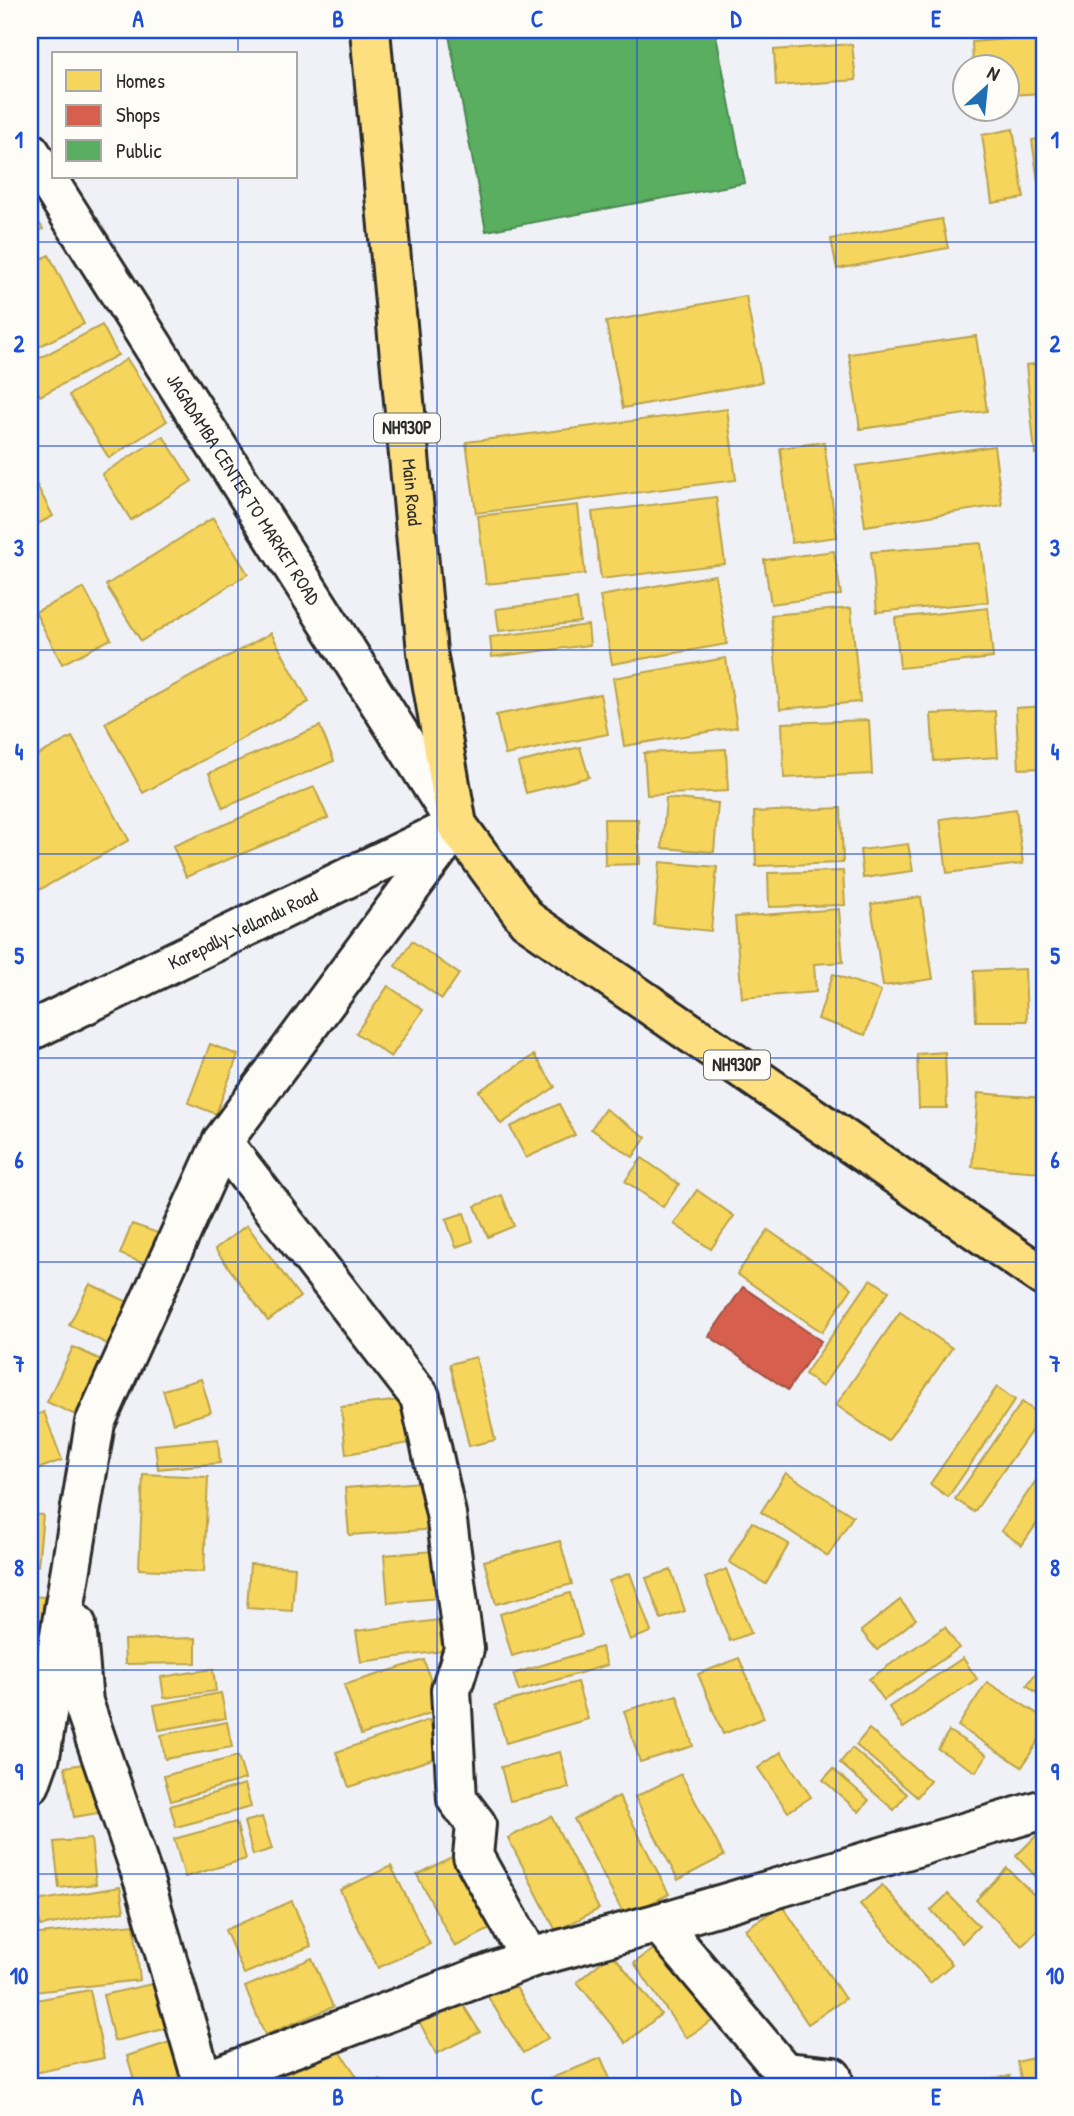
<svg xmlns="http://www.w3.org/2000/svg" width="1074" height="2116" font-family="'Patrick Hand',sans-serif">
	<rect width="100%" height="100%" fill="#eff1f6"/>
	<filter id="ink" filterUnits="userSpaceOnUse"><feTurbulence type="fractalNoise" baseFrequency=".0143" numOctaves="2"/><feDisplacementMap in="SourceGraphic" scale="14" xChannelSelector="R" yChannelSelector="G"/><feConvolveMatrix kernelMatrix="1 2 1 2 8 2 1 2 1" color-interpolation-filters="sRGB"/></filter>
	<g filter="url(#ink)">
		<g fill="#f6d55c" stroke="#b9a24d" stroke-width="2">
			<polygon points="772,30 832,30 772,35"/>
			<polygon points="1044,36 1044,93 1007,95 1007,66 973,66 972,42"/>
			<polygon points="852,44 856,80 776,86 774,50"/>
			<polygon points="1013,129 1024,198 992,203 982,135"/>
			<polygon points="1044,138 1044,215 1043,215 1032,140"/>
			<polygon points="30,208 43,229 30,237"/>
			<polygon points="942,219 948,248 837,269 831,239"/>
			<polygon points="1038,244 1044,244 1044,320 1043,320"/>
			<polygon points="49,255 84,324 30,351 30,264"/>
			<polygon points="746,296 762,382 623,408 606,322"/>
			<polygon points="102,325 118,355 40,396 30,378 30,363"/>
			<polygon points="976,336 987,411 860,429 849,354"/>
			<polygon points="127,359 167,421 109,458 69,395"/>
			<polygon points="1044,363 1044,453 1035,454 1026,365"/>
			<polygon points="727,409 736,480 476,513 466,442"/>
			<polygon points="163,436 192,481 131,520 102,474"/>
			<polygon points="824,442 837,537 792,543 780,448"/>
			<polygon points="994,446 1002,505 865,526 856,466"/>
			<polygon points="30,472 53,516 30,528"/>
			<polygon points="716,497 725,564 601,579 592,512"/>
			<polygon points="578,505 585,574 486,584 478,516"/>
			<polygon points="213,518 248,574 141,641 106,585"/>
			<polygon points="981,543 988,602 877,612 871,552"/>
			<polygon points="834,551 841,595 771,604 764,560"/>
			<polygon points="715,575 727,644 612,664 600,596"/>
			<polygon points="84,588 111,639 62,664 35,612"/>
			<polygon points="577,599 580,622 499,631 496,609"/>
			<polygon points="851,608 860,702 780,709 771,615"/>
			<polygon points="988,608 993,658 900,668 895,618"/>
			<polygon points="588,625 590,645 492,657 490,637"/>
			<polygon points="271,633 309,702 143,793 105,723"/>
			<polygon points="726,658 737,727 624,746 613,678"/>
			<polygon points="600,694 608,734 505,755 496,715"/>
			<polygon points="1044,706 1044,768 1019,769 1016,708"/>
			<polygon points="995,711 998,757 934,761 931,714"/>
			<polygon points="869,720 872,774 784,778 782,723"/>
			<polygon points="320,726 334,761 223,808 209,773"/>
			<polygon points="72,737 129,840 30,895 30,759"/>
			<polygon points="580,747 589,777 526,793 518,763"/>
			<polygon points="726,749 728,791 647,795 644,753"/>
			<polygon points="314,787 328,818 186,877 173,846"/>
			<polygon points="666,798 718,803 714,852 662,848"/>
			<polygon points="841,808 843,863 756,866 754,812"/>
			<polygon points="1016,809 1023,864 947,873 940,819"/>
			<polygon points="604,819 638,819 640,864 605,865"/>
			<polygon points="908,844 913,871 863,878 860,850"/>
			<polygon points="660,862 717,867 711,931 654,925"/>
			<polygon points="843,871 845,905 769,907 768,873"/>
			<polygon points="921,897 933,979 883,986 871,904"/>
			<polygon points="839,909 843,962 814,964 816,992 742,998 735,917"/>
			<polygon points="412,941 459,974 442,999 395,966"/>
			<polygon points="1025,969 1027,1021 976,1021 974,971"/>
			<polygon points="833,974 881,991 865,1035 818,1019"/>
			<polygon points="388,986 423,1010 391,1057 356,1033"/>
			<polygon points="210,1044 238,1055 216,1114 188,1103"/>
			<polygon points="945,1052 947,1108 919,1108 917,1054"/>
			<polygon points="534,1055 555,1087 501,1124 479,1091"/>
			<polygon points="978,1093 1044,1098 1042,1172 972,1167"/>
			<polygon points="559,1104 575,1135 526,1158 510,1127"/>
			<polygon points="605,1109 646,1137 633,1157 591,1129"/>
			<polygon points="642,1158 679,1184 663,1207 625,1181"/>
			<polygon points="697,1190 734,1216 711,1249 674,1224"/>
			<polygon points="502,1195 514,1226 488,1237 475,1206"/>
			<polygon points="464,1213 473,1241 456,1247 446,1219"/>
			<polygon points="132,1224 161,1234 150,1266 120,1254"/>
			<polygon points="247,1225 300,1297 268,1321 215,1249"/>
			<polygon points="768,1230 852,1288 822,1332 737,1274"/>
			<polygon points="871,1279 889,1291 822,1387 805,1374"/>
			<polygon points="90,1284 132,1304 111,1346 69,1325"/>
			<polygon points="900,1312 952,1348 888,1441 836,1405"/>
			<polygon points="73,1347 110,1364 84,1419 47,1402"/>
			<polygon points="476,1357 495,1440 469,1446 450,1364"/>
			<polygon points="201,1379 211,1412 173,1423 163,1390"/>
			<polygon points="997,1387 1015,1400 948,1497 930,1484"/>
			<polygon points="410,1399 416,1442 346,1454 341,1407"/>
			<polygon points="1022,1402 1042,1416 974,1512 955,1499"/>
			<polygon points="44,1412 62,1460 30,1472 30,1417"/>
			<polygon points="218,1439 220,1463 158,1469 155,1445"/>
			<polygon points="1044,1469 1044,1513 1022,1545 1001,1531"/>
			<polygon points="786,1473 853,1516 828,1556 761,1512"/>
			<polygon points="143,1474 208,1477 204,1572 139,1569"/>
			<polygon points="435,1481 438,1529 349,1535 345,1488"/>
			<polygon points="30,1514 43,1515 38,1566 30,1565"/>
			<polygon points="752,1522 789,1544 766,1584 729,1562"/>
			<polygon points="560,1541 572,1584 496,1604 484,1561"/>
			<polygon points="434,1551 438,1598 388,1603 384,1555"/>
			<polygon points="250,1564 295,1567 292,1611 247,1608"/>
			<polygon points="726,1569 751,1633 730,1641 705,1578"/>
			<polygon points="671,1570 685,1611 661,1619 646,1578"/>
			<polygon points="1044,1570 1044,1587 1036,1581"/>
			<polygon points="630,1573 651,1632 630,1640 609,1581"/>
			<polygon points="570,1593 582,1635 512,1656 500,1614"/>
			<polygon points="30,1596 44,1597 40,1640 30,1639"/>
			<polygon points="900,1600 916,1619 877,1650 861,1631"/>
			<polygon points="438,1620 443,1651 361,1662 356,1631"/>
			<polygon points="945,1627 959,1648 884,1700 869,1679"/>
			<polygon points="196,1638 196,1663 125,1664 124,1640"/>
			<polygon points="601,1647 607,1665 519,1691 513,1674"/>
			<polygon points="739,1658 764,1718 723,1734 698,1674"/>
			<polygon points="963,1658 977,1679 903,1728 889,1707"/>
			<polygon points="424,1660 440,1710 361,1735 344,1685"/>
			<polygon points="1044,1662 1044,1699 1027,1685"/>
			<polygon points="213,1669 216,1691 164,1698 161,1677"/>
			<polygon points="577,1682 588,1719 506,1743 495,1705"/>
			<polygon points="987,1682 1044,1718 1044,1731 1022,1767 958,1726"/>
			<polygon points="221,1693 226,1718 159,1730 154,1705"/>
			<polygon points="677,1695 693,1746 640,1762 624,1711"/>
			<polygon points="429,1720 441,1756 349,1787 336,1752"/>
			<polygon points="227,1722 232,1747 165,1759 161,1735"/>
			<polygon points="869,1729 930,1781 917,1797 856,1745"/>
			<polygon points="949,1731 987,1755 976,1772 938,1749"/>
			<polygon points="852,1748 907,1794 894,1810 840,1763"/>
			<polygon points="560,1752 569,1788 510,1801 501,1767"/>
			<polygon points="781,1752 811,1797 788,1812 758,1768"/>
			<polygon points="238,1756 245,1779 171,1801 164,1776"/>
			<polygon points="89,1763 98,1813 74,1817 65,1767"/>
			<polygon points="833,1769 869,1800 859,1812 823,1780"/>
			<polygon points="681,1774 724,1856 678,1880 635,1797"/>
			<polygon points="245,1784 251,1807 176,1827 170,1806"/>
			<polygon points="619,1796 669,1894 625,1917 574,1819"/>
			<polygon points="551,1816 599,1909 556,1931 508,1838"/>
			<polygon points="262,1817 272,1849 253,1855 244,1822"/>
			<polygon points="236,1822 246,1859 185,1877 174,1839"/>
			<polygon points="1042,1830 1044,1832 1044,1885 1016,1856"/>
			<polygon points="91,1839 96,1884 59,1888 54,1842"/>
			<polygon points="461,1852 498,1925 455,1947 417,1875"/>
			<polygon points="391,1866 430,1944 378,1968 340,1890"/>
			<polygon points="1007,1868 1044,1905 1044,1924 1022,1946 976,1900"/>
			<polygon points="882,1885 952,1964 930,1983 860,1904"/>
			<polygon points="120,1887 124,1911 40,1926 36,1901"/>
			<polygon points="948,1894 979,1926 962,1943 931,1910"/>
			<polygon points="292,1901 311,1946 244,1974 225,1930"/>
			<polygon points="782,1905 845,1999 808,2024 745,1929"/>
			<polygon points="134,1924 140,1980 34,1992 30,1961 30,1935"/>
			<polygon points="668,1939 721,2015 686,2038 634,1963"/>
			<polygon points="612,1953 661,2014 626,2043 577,1982"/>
			<polygon points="312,1958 333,2007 265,2035 245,1987"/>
			<polygon points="509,1976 548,2038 523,2053 485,1992"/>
			<polygon points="161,1982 173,2027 114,2041 103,1995"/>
			<polygon points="90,1990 104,2058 30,2074 30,2001"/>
			<polygon points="459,1998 480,2032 436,2054 418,2019"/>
			<polygon points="179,2039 193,2081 176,2086 136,2086 127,2056"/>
			<polygon points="339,2050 358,2078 333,2086 250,2086 244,2074"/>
			<polygon points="1044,2055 1044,2086 1023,2086 1017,2062"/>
			<polygon points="601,2058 613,2086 546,2086 544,2081"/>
			<polygon points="1010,2076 1012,2086 986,2086 985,2080"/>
			<polygon points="380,2080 383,2086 363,2086"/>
		</g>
		<polygon fill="#d6604d" stroke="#a35043" stroke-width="2" points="743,1287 821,1341 788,1390 709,1336"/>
		<polygon fill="#5aae61" stroke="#4c8751" stroke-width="2" points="448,30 715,30 745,183 486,231"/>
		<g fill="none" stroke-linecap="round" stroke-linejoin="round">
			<defs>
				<g id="street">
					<path id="s1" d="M30 152 457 825 222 1142 420 1397 446 1514 464 1649 451 1690 457 1799 476 1824 473 1856 530 1958"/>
					<polyline points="76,1624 83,1702 144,1881 204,2086"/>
					<polyline points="30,1784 40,1756 95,1423 222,1142"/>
					<polyline points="659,1923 784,2072 832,2077 834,2086"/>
					<polyline points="203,2082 530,1958 659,1923 1044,1809"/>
				</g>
				<g id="secondary">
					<path id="s2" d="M30 1031 457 825"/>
				</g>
				<g id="highway">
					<path id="s3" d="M370 30 427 652 457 825 527 920 1044 1277"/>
				</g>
			</defs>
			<use href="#street" stroke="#2b2b2b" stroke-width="44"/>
			<use href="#secondary" stroke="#2b2b2b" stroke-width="44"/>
			<use href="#highway" stroke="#2b2b2b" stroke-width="44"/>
			<use href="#street" stroke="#fdfcf7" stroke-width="38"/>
			<use href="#secondary" stroke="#fdfcf7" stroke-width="38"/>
			<use href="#highway" stroke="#fedf80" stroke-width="38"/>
		</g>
	</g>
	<path fill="none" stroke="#1d4ed8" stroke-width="2" stroke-opacity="0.55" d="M238 30V54M437 30V2086M637 30V2086M836 30V2086M238 177V2086M30 242H1044M30 446H1044M30 650H1044M30 854H1044M30 1058H1044M30 1262H1044M30 1466H1044M30 1670H1044M30 1874H1044"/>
	<g text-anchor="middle" stroke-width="7" stroke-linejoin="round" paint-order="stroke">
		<g fill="#fdfcf7" stroke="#6a6a68" stroke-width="2">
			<rect x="374" y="413.5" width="66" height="29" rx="5"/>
			<rect x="704" y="1050.5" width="66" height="29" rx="5"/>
		</g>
		<g font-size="18" font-weight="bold" fill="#2b2b2b">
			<text x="407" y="434">NH930P</text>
			<text x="737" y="1071">NH930P</text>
		</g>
		<g font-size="19" fill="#2b2b2b" stroke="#fdfcf7">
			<text dy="7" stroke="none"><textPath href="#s1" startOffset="399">JAGADAMBA CENTER TO MARKET ROAD</textPath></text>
			<text dy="7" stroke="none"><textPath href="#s3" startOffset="464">Main Road</textPath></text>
			<text dy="7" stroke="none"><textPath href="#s2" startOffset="236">Karepally-Yellandu Road</textPath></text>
		</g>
	</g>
	<rect width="1074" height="2116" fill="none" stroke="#fdfcf7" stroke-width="77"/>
	<rect x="52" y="52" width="245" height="126" fill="#fdfcf7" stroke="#a9a8a5" stroke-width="2"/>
	<rect x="66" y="70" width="35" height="21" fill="#f6d55c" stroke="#a9a8a5" stroke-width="2"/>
	<text x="116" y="88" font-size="21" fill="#2b2b2b">Homes</text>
	<rect x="66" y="105" width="35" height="21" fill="#d6604d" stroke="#a9a8a5" stroke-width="2"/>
	<text x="116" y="122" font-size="21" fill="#2b2b2b">Shops</text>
	<rect x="66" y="140" width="35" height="21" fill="#5aae61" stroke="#a9a8a5" stroke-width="2"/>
	<text x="116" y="158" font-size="21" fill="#2b2b2b">Public</text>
	<g transform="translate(986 88) rotate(27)"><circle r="33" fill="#fdfcf7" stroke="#a9a8a5" stroke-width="2"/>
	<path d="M0-5L12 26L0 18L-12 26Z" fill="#1f6fb2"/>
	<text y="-10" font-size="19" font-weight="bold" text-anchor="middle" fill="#2b2b2b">N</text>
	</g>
	<rect x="38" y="38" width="998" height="2040" fill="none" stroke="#1d4ed8" stroke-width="2.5"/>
	<g font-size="23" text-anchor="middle" font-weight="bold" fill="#1d4ed8">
		<text x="138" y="27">A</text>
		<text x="338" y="27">B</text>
		<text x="537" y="27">C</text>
		<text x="736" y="27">D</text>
		<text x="936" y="27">E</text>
		<text x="19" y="148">1</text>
		<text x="1055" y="148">1</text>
		<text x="19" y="352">2</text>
		<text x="1055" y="352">2</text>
		<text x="19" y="556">3</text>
		<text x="1055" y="556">3</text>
		<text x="19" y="760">4</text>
		<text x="1055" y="760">4</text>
		<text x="19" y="964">5</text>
		<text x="1055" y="964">5</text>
		<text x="19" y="1168">6</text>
		<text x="1055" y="1168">6</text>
		<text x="19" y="1372">7</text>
		<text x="1055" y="1372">7</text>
		<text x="19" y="1576">8</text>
		<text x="1055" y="1576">8</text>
		<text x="19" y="1780">9</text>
		<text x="1055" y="1780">9</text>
		<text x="19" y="1984">10</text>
		<text x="1055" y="1984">10</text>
		<text x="138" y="2105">A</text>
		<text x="338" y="2105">B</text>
		<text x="537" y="2105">C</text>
		<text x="736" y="2105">D</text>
		<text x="936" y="2105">E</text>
	</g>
</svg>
